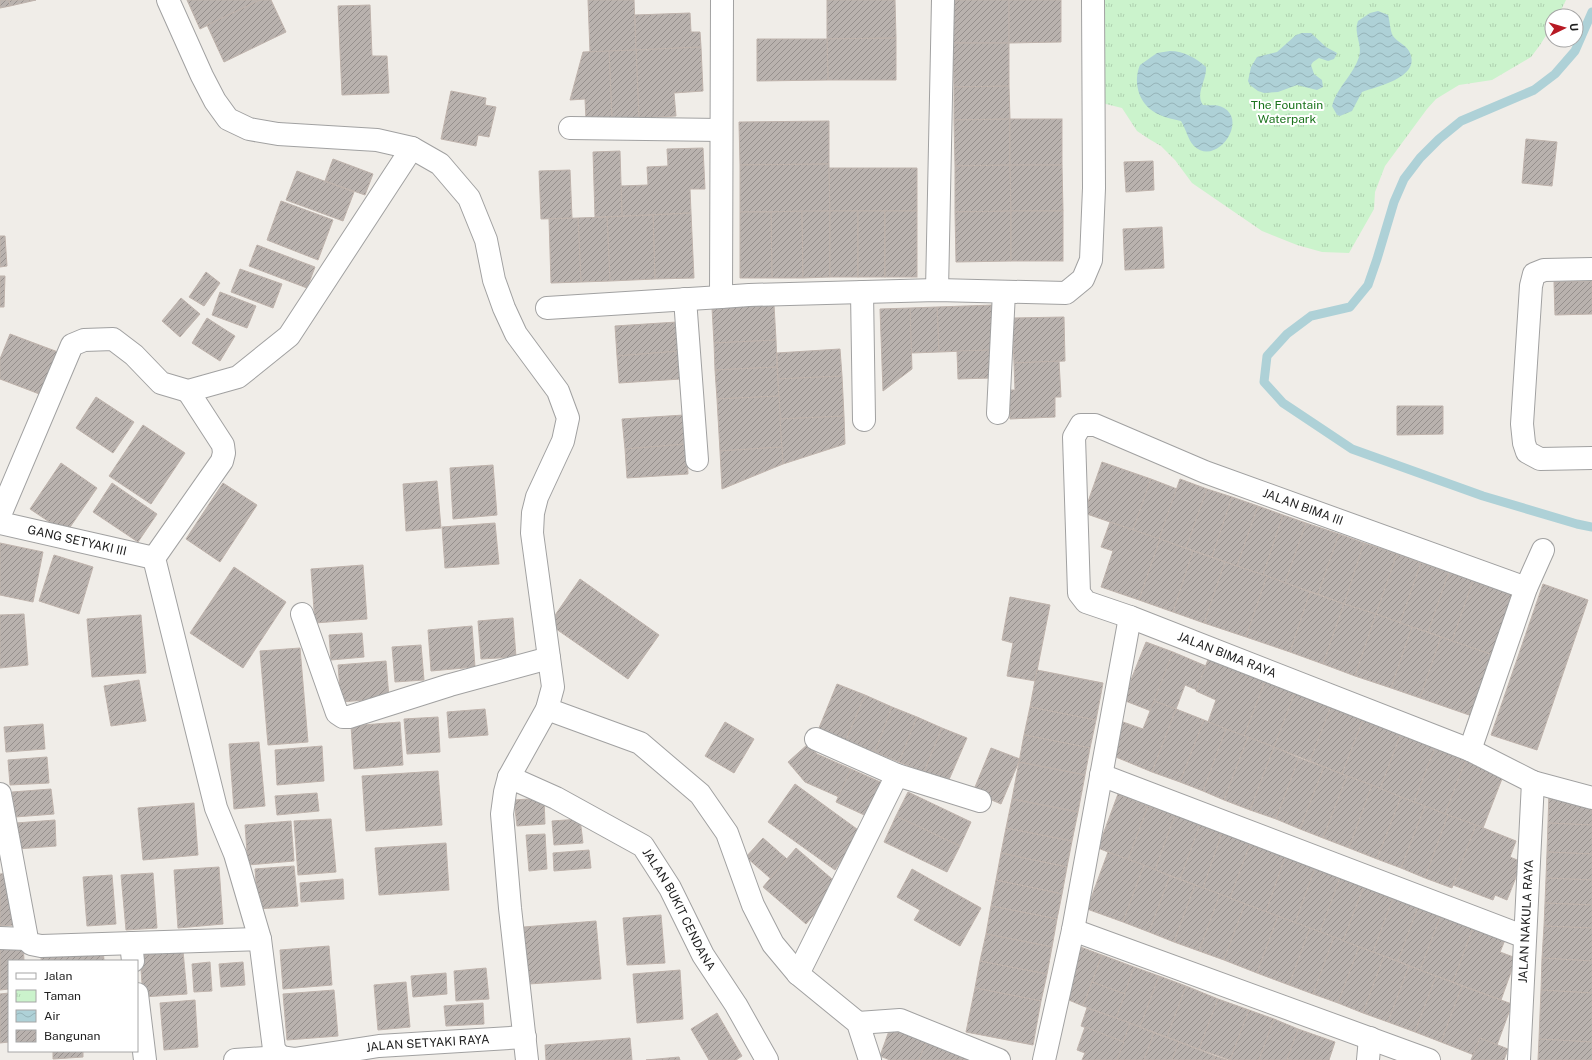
<svg xmlns="http://www.w3.org/2000/svg" width="1592" height="1060" font-family="'Public Sans',sans-serif">
	<defs>
		<pattern id="park-tufts" width="24" height="20" patternUnits="userSpaceOnUse"><rect width="24" height="20" fill="#cbf3cc"/><path d="M3 7l-1-3M5 7V3M7 7l1-3M15 17l-1-3M17 17v-4M19 17l1-3" fill="none" stroke="#aed0af"/></pattern>
		<pattern id="water-waves" width="16" height="10" patternUnits="userSpaceOnUse"><rect width="16" height="10" fill="#aed1d7"/><path d="M0 5q4-4 8 0t8 0" fill="none" stroke="#95b3b8"/></pattern>
		<pattern id="building-hatch" width="6" height="6" patternUnits="userSpaceOnUse"><rect width="6" height="6" fill="#b9b2ae"/><path d="M-1 1l2-2M0 6l6-6M5 7l2-2" fill="none" stroke="#96908d"/></pattern>
	</defs>
	<rect width="100%" height="100%" fill="#f0ede8"/>
	<polygon fill="url(#park-tufts)" points="1099,0 1566,0 1558,16 1552,16 1552,26 1540,45 1531,57 1492,80 1459,85 1436,99 1427,109 1385,166 1375,192 1374,209 1349,253 1322,252 1297,245 1262,231 1192,183 1175,160 1161,146 1149,139 1137,131 1122,108 1102,103"/>
	<g fill="url(#water-waves)">
		<path d="M1378 11 1388 15C1390 21 1390 31 1393 36 1397 42 1406 45 1409 51 1423 77 1378 86 1362 92L1352 111 1340 116 1337 115 1332 106 1334 100C1340 85 1354 73 1359 57 1363 45 1353 33 1358 21L1370 13Z"/>
		<polygon points="1302,33 1311,33 1326,47 1337,53 1334,59 1328,61 1319,58 1313,62 1311,65 1314,74 1322,80 1323,87 1317,90 1297,85 1278,92 1264,93 1258,91 1250,85 1248,81 1251,67 1257,57 1277,52 1296,35"/>
		<path d="M1170 51C1184 51 1196 58 1206 67 1207 80 1195 93 1203 105 1210 106 1218 104 1224 108 1248 122 1216 167 1194 146 1188 140 1186 129 1181 121 1174 119 1166 118 1160 115 1140 107 1132 84 1140 65L1157 53Z"/>
	</g>
	<g fill="none" stroke-linecap="round" stroke-linejoin="round">
		<polyline stroke="#aed1d7" stroke-width="9" points="1592,12 1575,51 1555,74 1534,90 1461,121 1439,139 1420,158 1404,179 1394,202 1377,259 1368,285 1350,307 1311,316 1287,334 1267,356 1264,382 1283,403 1352,449 1483,496 1577,524 1592,527"/>
	</g>
	<g fill="url(#building-hatch)" stroke="#bfb3ac">
		<polygon points="0,0 9,0 10,6 0,8"/>
		<polygon points="9,0 36,0 10,6"/>
		<polygon points="187,0 260,0 200,29"/>
		<polygon points="260,0 271,0 286,32 224,62 207,25"/>
		<polygon points="588,0 634,0 636,50 590,52"/>
		<polygon points="827,0 895,0 896,38 827,39"/>
		<rect x="953" y="0" width="56" height="43"/>
		<polygon points="1009,0 1061,0 1061,42 1009,43"/>
		<polygon points="370,5 372,56 387,56 389,93 342,95 338,6"/>
		<polygon points="690,13 691,32 700,32 701,47 636,50 635,15"/>
		<polygon points="896,38 896,80 828,80 827,39"/>
		<polygon points="757,39 827,39 828,80 757,81"/>
		<polygon points="953,43 1009,43 1009,86 954,87"/>
		<polygon points="701,47 703,91 674,93 676,116 639,118 636,50"/>
		<polygon points="636,50 639,118 612,119 609,51"/>
		<polygon points="609,51 612,119 586,120 585,99 570,100 583,52"/>
		<polygon points="1009,86 1010,119 954,120 954,87"/>
		<polygon points="451,91 486,98 485,105 496,107 489,137 478,135 476,146 441,139"/>
		<polygon points="1010,119 1010,165 955,166 954,120"/>
		<rect x="1010" y="119" width="52" height="46"/>
		<polygon points="829,121 829,164 740,165 739,122"/>
		<polygon points="1526,139 1557,142 1552,186 1522,183"/>
		<polygon points="703,148 705,189 690,189 691,213 622,216 621,186 648,185 647,167 668,166 667,149"/>
		<polygon points="620,151 622,216 595,217 593,152"/>
		<polygon points="333,159 373,174 365,195 325,181"/>
		<polygon points="1153,161 1154,190 1126,192 1124,162"/>
		<polygon points="829,164 830,211 740,212 740,165"/>
		<polygon points="1010,165 1011,211 955,212 955,166"/>
		<polygon points="1010,165 1062,165 1063,211 1011,211"/>
		<polygon points="829,168 917,168 917,211 830,211"/>
		<polygon points="570,170 572,218 541,219 539,171"/>
		<polygon points="297,171 354,192 343,221 286,200"/>
		<polygon points="281,201 333,220 318,260 267,240"/>
		<polygon points="802,211 803,278 772,278 771,212"/>
		<polygon points="802,211 830,211 830,277 803,278"/>
		<rect x="830" y="211" width="28" height="66"/>
		<rect x="858" y="211" width="27" height="66"/>
		<rect x="885" y="211" width="32" height="66"/>
		<polygon points="1011,211 1011,261 956,262 955,212"/>
		<rect x="1011" y="211" width="52" height="50"/>
		<polygon points="740,212 771,212 772,278 740,278"/>
		<polygon points="691,213 694,278 655,279 653,215"/>
		<polygon points="653,215 655,279 610,281 607,217"/>
		<polygon points="607,217 610,281 581,282 578,218"/>
		<polygon points="578,218 581,282 551,283 549,219"/>
		<polygon points="1162,227 1164,268 1125,270 1123,229"/>
		<polygon points="0,236 5,236 7,266 0,267"/>
		<polygon points="257,245 315,267 307,288 249,266"/>
		<polygon points="240,269 282,284 273,308 231,292"/>
		<polygon points="206,272 220,283 204,306 189,297"/>
		<polygon points="0,276 5,276 4,307 0,307"/>
		<polygon points="1592,281 1592,314 1555,315 1554,282"/>
		<polygon points="220,292 256,306 247,328 212,315"/>
		<polygon points="181,298 200,314 180,337 162,321"/>
		<polygon points="774,305 776,340 714,343 712,308"/>
		<polygon points="994,305 995,350 939,352 937,307"/>
		<polygon points="937,307 939,352 911,353 910,308"/>
		<polygon points="910,308 912,369 883,391 880,309"/>
		<polygon points="1064,317 1065,361 1014,363 1012,318"/>
		<polygon points="207,318 235,336 220,361 192,343"/>
		<polygon points="677,322 679,351 617,356 615,326"/>
		<polygon points="10,334 58,352 42,395 0,379 0,359"/>
		<polygon points="776,340 777,367 715,370 714,343"/>
		<polygon points="840,349 842,376 778,379 777,353"/>
		<polygon points="990,350 991,378 958,379 957,351"/>
		<polygon points="679,351 681,379 619,383 617,356"/>
		<polygon points="1059,361 1061,397 1055,397 1055,417 1010,419 1009,390 1015,390 1014,363"/>
		<polygon points="777,367 779,396 717,399 715,370"/>
		<polygon points="842,376 844,416 780,419 778,379"/>
		<polygon points="779,396 782,447 720,451 717,399"/>
		<polygon points="96,397 134,422 113,453 76,428"/>
		<polygon points="1397,406 1443,406 1443,434 1397,435"/>
		<polygon points="684,415 686,444 625,449 622,419"/>
		<polygon points="844,416 845,444 783,464 780,419"/>
		<polygon points="143,425 185,453 151,504 109,476"/>
		<polygon points="686,444 688,474 627,478 625,449"/>
		<polygon points="782,447 783,464 722,489 720,451"/>
		<polygon points="1102,462 1151,479 1133,530 1084,513"/>
		<polygon points="61,463 97,488 66,533 30,509"/>
		<polygon points="493,465 497,515 453,519 450,468"/>
		<polygon points="1151,479 1177,489 1159,539 1133,530"/>
		<polygon points="1180,479 1207,489 1186,548 1159,539"/>
		<polygon points="437,481 441,528 406,531 403,484"/>
		<polygon points="112,483 157,514 138,542 93,512"/>
		<polygon points="223,483 257,505 220,562 186,539"/>
		<polygon points="1207,489 1232,497 1212,557 1186,548"/>
		<polygon points="1232,497 1258,506 1237,566 1212,557"/>
		<polygon points="1258,506 1283,515 1263,575 1237,566"/>
		<polygon points="1283,515 1306,523 1285,583 1263,575"/>
		<polygon points="1110,522 1160,539 1139,600 1101,587 1113,551 1101,547"/>
		<polygon points="495,523 499,564 445,568 442,527"/>
		<polygon points="1306,523 1339,534 1318,594 1285,583"/>
		<polygon points="1339,534 1364,543 1344,604 1318,594"/>
		<polygon points="1160,539 1193,551 1173,612 1139,600"/>
		<polygon points="0,543 43,552 33,602 0,595"/>
		<polygon points="1364,543 1397,554 1376,614 1344,604"/>
		<polygon points="1193,551 1225,562 1204,623 1173,612"/>
		<polygon points="1397,554 1421,563 1400,623 1376,614"/>
		<polygon points="54,555 93,567 79,614 39,601"/>
		<polygon points="1225,562 1267,576 1246,637 1204,623"/>
		<polygon points="1421,563 1449,572 1428,632 1400,623"/>
		<polygon points="363,565 367,619 315,623 311,569"/>
		<polygon points="234,567 286,602 243,668 190,633"/>
		<polygon points="1449,572 1473,581 1452,641 1428,632"/>
		<polygon points="1267,576 1310,592 1290,652 1246,637"/>
		<polygon points="580,579 659,635 628,679 549,624"/>
		<polygon points="1473,581 1514,595 1493,655 1452,641"/>
		<polygon points="1543,584 1588,600 1537,750 1491,735"/>
		<polygon points="1310,592 1344,604 1323,664 1290,652"/>
		<polygon points="1010,597 1050,605 1035,681 1007,676 1013,643 1002,640"/>
		<polygon points="1344,604 1376,614 1355,676 1323,664"/>
		<polygon points="24,614 28,665 0,668 0,615"/>
		<polygon points="1376,614 1412,627 1391,688 1355,676"/>
		<polygon points="141,615 146,673 92,677 87,619"/>
		<polygon points="513,618 516,657 481,659 478,621"/>
		<polygon points="472,626 475,667 431,671 428,630"/>
		<polygon points="1412,627 1441,637 1420,698 1391,688"/>
		<polygon points="362,633 364,657 331,660 329,635"/>
		<polygon points="1441,637 1493,655 1472,716 1420,698"/>
		<polygon points="1146,642 1173,652 1151,711 1123,700"/>
		<polygon points="421,645 424,680 395,682 392,647"/>
		<polygon points="300,648 308,742 268,745 260,651"/>
		<polygon points="1173,652 1206,666 1197,690 1185,685 1176,709 1154,701"/>
		<polygon points="1209,657 1266,679 1244,736 1208,722 1216,700 1196,691"/>
		<polygon points="386,661 389,698 341,702 338,665"/>
		<polygon points="1037,670 1103,683 1096,720 1030,707"/>
		<polygon points="1266,679 1296,690 1274,747 1244,736"/>
		<polygon points="139,680 146,721 111,726 104,686"/>
		<polygon points="837,684 865,695 846,740 819,728"/>
		<polygon points="1296,690 1332,704 1310,761 1274,747"/>
		<polygon points="865,695 892,707 875,752 846,740"/>
		<polygon points="1154,701 1176,709 1152,772 1111,755 1123,722 1143,729"/>
		<polygon points="1332,704 1364,717 1342,774 1310,761"/>
		<polygon points="892,707 917,717 899,762 875,752"/>
		<polygon points="1030,707 1096,720 1090,748 1024,735"/>
		<polygon points="485,709 488,735 449,738 447,712"/>
		<polygon points="1176,709 1204,720 1180,782 1152,772"/>
		<polygon points="438,717 440,752 407,754 404,719"/>
		<polygon points="917,717 942,728 924,772 899,762"/>
		<polygon points="1364,717 1402,731 1380,789 1342,774"/>
		<polygon points="1204,720 1226,729 1203,791 1180,782"/>
		<polygon points="400,722 403,765 354,769 351,726"/>
		<polygon points="725,722 754,739 734,773 705,756"/>
		<polygon points="43,724 45,749 6,752 4,727"/>
		<polygon points="942,728 967,738 948,782 924,772"/>
		<polygon points="1226,729 1248,737 1224,800 1203,791"/>
		<polygon points="1402,731 1436,745 1414,802 1380,789"/>
		<polygon points="1024,735 1090,748 1085,775 1019,762"/>
		<polygon points="1248,737 1274,747 1250,810 1224,800"/>
		<polygon points="259,742 265,806 234,809 229,744"/>
		<polygon points="808,744 817,754 851,769 839,797 805,782 788,762"/>
		<polygon points="1436,745 1467,757 1445,814 1414,802"/>
		<polygon points="322,746 324,781 277,785 275,750"/>
		<polygon points="1274,747 1299,758 1276,819 1250,810"/>
		<polygon points="991,748 1020,759 1001,804 973,792"/>
		<polygon points="47,757 49,783 10,785 8,760"/>
		<polygon points="1467,757 1505,771 1483,828 1445,814"/>
		<polygon points="1299,758 1324,767 1300,829 1276,819"/>
		<polygon points="1019,762 1085,775 1078,812 1012,799"/>
		<polygon points="1324,767 1347,776 1323,838 1300,829"/>
		<polygon points="851,769 887,785 873,819 836,802"/>
		<polygon points="438,771 442,825 366,831 362,776"/>
		<polygon points="1347,776 1372,785 1349,848 1323,838"/>
		<polygon points="795,784 861,832 835,870 768,822"/>
		<polygon points="1372,785 1401,797 1377,859 1349,848"/>
		<polygon points="51,789 54,814 15,817 12,792"/>
		<polygon points="908,792 971,822 960,846 896,816"/>
		<polygon points="1549,792 1592,800 1592,825 1548,823"/>
		<polygon points="317,793 319,811 277,815 275,796"/>
		<polygon points="1118,794 1148,806 1128,860 1098,848"/>
		<polygon points="1401,797 1425,806 1401,868 1377,859"/>
		<polygon points="544,798 545,824 517,826 514,800"/>
		<polygon points="1012,799 1078,812 1072,841 1006,828"/>
		<polygon points="194,803 198,855 143,860 138,808"/>
		<polygon points="1148,806 1175,815 1155,870 1128,860"/>
		<polygon points="1425,806 1448,815 1425,878 1401,868"/>
		<polygon points="1175,815 1200,825 1180,879 1155,870"/>
		<polygon points="1448,815 1476,825 1452,888 1425,878"/>
		<polygon points="896,816 960,846 947,872 884,842"/>
		<polygon points="331,819 336,872 298,875 294,821"/>
		<polygon points="580,819 583,843 554,845 552,821"/>
		<polygon points="55,820 56,846 17,849 16,823"/>
		<polygon points="291,821 294,861 248,865 245,825"/>
		<polygon points="1548,823 1592,825 1592,854 1547,852"/>
		<polygon points="1200,825 1222,833 1203,888 1180,879"/>
		<polygon points="1476,825 1516,841 1510,857 1522,862 1507,900 1495,895 1493,900 1453,885"/>
		<polygon points="1006,828 1072,841 1067,867 1001,853"/>
		<polygon points="1222,833 1250,844 1230,898 1203,888"/>
		<polygon points="545,834 547,869 529,871 526,835"/>
		<polygon points="763,838 787,859 770,878 746,857"/>
		<polygon points="446,843 449,890 379,895 375,848"/>
		<polygon points="1250,844 1285,857 1266,912 1230,898"/>
		<polygon points="796,848 839,885 806,924 763,887"/>
		<polygon points="589,850 591,868 554,871 553,853"/>
		<polygon points="1108,852 1144,865 1123,922 1087,909"/>
		<polygon points="1547,852 1592,854 1592,880 1546,878"/>
		<polygon points="1001,853 1067,867 1062,894 996,880"/>
		<polygon points="1285,857 1315,868 1295,923 1266,912"/>
		<polygon points="1144,865 1170,876 1149,932 1123,922"/>
		<polygon points="294,866 298,906 258,909 255,869"/>
		<polygon points="219,867 223,924 178,928 174,870"/>
		<polygon points="1315,868 1340,878 1320,932 1295,923"/>
		<polygon points="912,869 981,908 960,946 914,920 920,910 897,897"/>
		<polygon points="11,873 15,925 0,926 0,874"/>
		<polygon points="153,873 157,928 126,930 121,875"/>
		<polygon points="112,875 116,924 87,926 83,877"/>
		<polygon points="1170,876 1195,885 1174,942 1149,932"/>
		<polygon points="1340,878 1364,886 1343,941 1320,932"/>
		<polygon points="1546,878 1592,880 1592,905 1545,903"/>
		<polygon points="343,879 344,899 301,902 300,883"/>
		<polygon points="996,880 1062,894 1057,919 991,906"/>
		<polygon points="1195,885 1220,894 1199,951 1174,942"/>
		<polygon points="1364,886 1393,898 1373,952 1343,941"/>
		<polygon points="1220,894 1245,904 1224,960 1199,951"/>
		<polygon points="1393,898 1418,907 1398,961 1373,952"/>
		<polygon points="1545,903 1592,905 1592,928 1544,926"/>
		<polygon points="1245,904 1278,916 1257,973 1224,960"/>
		<polygon points="991,906 1057,919 1052,947 986,934"/>
		<polygon points="1418,907 1441,915 1420,970 1398,961"/>
		<polygon points="661,915 665,963 627,965 623,918"/>
		<polygon points="1441,915 1473,928 1453,982 1420,970"/>
		<polygon points="1278,916 1310,928 1289,985 1257,973"/>
		<polygon points="596,921 601,979 529,984 524,927"/>
		<polygon points="1544,926 1592,928 1592,961 1542,958"/>
		<polygon points="1310,928 1334,937 1313,994 1289,985"/>
		<polygon points="1473,928 1505,940 1500,952 1516,958 1501,1000 1453,982"/>
		<polygon points="986,934 1052,947 1047,974 980,961"/>
		<polygon points="1334,937 1359,947 1338,1003 1313,994"/>
		<polygon points="23,942 24,961 9,961 9,989 0,990 0,944"/>
		<polygon points="1075,945 1102,955 1083,1006 1064,998"/>
		<polygon points="329,946 332,985 283,989 280,950"/>
		<polygon points="103,947 104,961 41,961 41,952"/>
		<polygon points="1359,947 1384,956 1363,1013 1338,1003"/>
		<polygon points="183,951 187,994 143,997 140,955"/>
		<polygon points="1102,955 1134,967 1125,994 1092,982"/>
		<polygon points="1384,956 1409,966 1388,1022 1363,1013"/>
		<polygon points="1542,958 1592,961 1592,993 1541,990"/>
		<polygon points="980,961 1047,974 1041,1001 975,988"/>
		<polygon points="210,962 212,991 194,992 192,964"/>
		<polygon points="243,962 245,985 221,987 219,964"/>
		<polygon points="1409,966 1436,976 1415,1032 1388,1022"/>
		<polygon points="1134,967 1159,976 1140,1027 1116,1018"/>
		<polygon points="486,968 489,999 456,1001 454,971"/>
		<polygon points="680,970 683,1019 637,1023 633,974"/>
		<polygon points="446,973 447,994 413,997 411,976"/>
		<polygon points="1159,976 1186,986 1167,1037 1140,1027"/>
		<polygon points="1436,976 1462,986 1441,1042 1415,1032"/>
		<polygon points="406,982 410,1027 378,1030 374,985"/>
		<polygon points="1092,982 1125,994 1116,1018 1083,1006"/>
		<polygon points="1186,986 1218,999 1199,1049 1167,1037"/>
		<polygon points="1462,986 1512,1004 1497,1045 1480,1038 1474,1055 1441,1042"/>
		<polygon points="975,988 1041,1001 1033,1045 966,1032"/>
		<polygon points="334,990 338,1036 287,1040 283,994"/>
		<polygon points="1541,990 1592,993 1592,1042 1539,1039"/>
		<polygon points="9,993 9,1042 0,1043 0,994"/>
		<polygon points="1218,999 1249,1010 1230,1060 1199,1049"/>
		<polygon points="195,1000 198,1047 164,1050 160,1003"/>
		<polygon points="483,1003 484,1024 446,1026 444,1006"/>
		<polygon points="1087,1008 1130,1023 1124,1042 1081,1026"/>
		<polygon points="1249,1010 1274,1019 1259,1060 1230,1060"/>
		<polygon points="717,1013 742,1056 736,1060 709,1060 691,1029"/>
		<polygon points="1274,1019 1298,1029 1287,1060 1259,1060"/>
		<polygon points="1130,1023 1154,1033 1144,1060 1117,1060"/>
		<polygon points="1085,1027 1124,1042 1117,1060 1082,1060 1085,1053 1077,1050"/>
		<polygon points="890,1028 926,1042 919,1060 890,1060 880,1056"/>
		<polygon points="1298,1029 1335,1042 1329,1060 1287,1060"/>
		<polygon points="1154,1033 1179,1042 1172,1060 1144,1060"/>
		<polygon points="630,1038 632,1060 546,1060 545,1045"/>
		<polygon points="1480,1038 1508,1049 1504,1060 1471,1060"/>
		<polygon points="1539,1039 1592,1042 1592,1060 1538,1060"/>
		<polygon points="926,1042 974,1060 919,1060"/>
		<polygon points="1179,1042 1215,1056 1214,1060 1172,1060"/>
		<polygon points="53,1051 83,1051 83,1057 53,1059"/>
		<polygon points="1215,1056 1227,1060 1214,1060"/>
		<polygon points="679,1057 680,1060 646,1060"/>
	</g>
	<g fill="none" stroke-linecap="round" stroke-linejoin="round">
		<defs>
			<g id="minor">
				<polyline points="168,0 202,76 215,101 228,119 249,129 278,134 377,140 412,148 440,164 469,198 486,240 494,280 504,308 516,334 558,391 568,418 563,441 537,497 533,513 532,533 553,687 547,709 509,777 505,792 502,814 510,908 527,1060"/>
				<polyline points="722,0 721,297 749,295 937,290 1066,293 1083,279 1091,260 1094,188 1093,0"/>
				<polyline points="570,128 721,130"/>
				<polyline points="1592,269 1544,270 1534,274 1531,286 1522,424 1524,443 1527,452 1540,459 1592,458"/>
				<polyline points="937,290 943,0"/>
				<polyline points="862,292 864,420"/>
				<polyline points="685,299 697,460"/>
				<polyline points="547,308 721,297"/>
				<polyline points="188,391 223,445 224,453 222,461 154,558 216,808 235,854 260,939"/>
				<polyline points="998,413 1004,292"/>
				<polyline points="0,515 72,345 84,340 113,339 134,355 161,383 188,391 238,377 289,336 412,148"/>
				<path id="s1" d="M0 523 154 558"/>
				<path id="s2" d="M1526 588 1205 472 1095 425H1081L1074 437 1079 593 1086 602 1130 617 1470 750 1533 782 1592 798"/>
				<polyline points="302,614 337,713 343,717 349,717 450,685 549,658"/>
				<polyline points="547,709 640,743 700,794 727,833 753,905 773,944 798,974 858,1023 870,1060"/>
				<polyline points="816,739 897,775 980,801"/>
				<polyline points="1470,750 1526,588 1543,550"/>
				<polyline points="1101,775 1525,937"/>
				<path id="s3" d="M509 777 556 798 643 846 670 888 703 955 736 1005 767 1060"/>
				<polyline points="0,794 27,939 31,944 41,946 260,939 274,1049 280,1057"/>
				<polyline points="1073,930 1429,1060"/>
				<polyline points="0,938 27,939"/>
				<polyline points="131,943 133,961"/>
				<polyline points="798,974 897,775"/>
				<polyline points="137,994 145,1060"/>
				<polyline points="858,1023 900,1020 999,1060"/>
				<path id="s4" d="M235 1060 280 1057 294 1059 379 1046 525 1037"/>
				<polyline points="1044,1060 1073,930 1130,617"/>
				<polyline points="1368,1060 1370,1038"/>
				<path id="s5" d="M1519 1060 1533 782"/>
			</g>
		</defs>
		<use href="#minor" stroke="#a1a1a1" stroke-width="24"/>
		<use href="#minor" stroke="#fff" stroke-width="22"/>
	</g>
	<g text-anchor="middle" stroke-width="4" stroke-linejoin="round" paint-order="stroke">
		<g font-size="12" fill="#1a731c" stroke="#fff">
			<text x="1287" y="109">The Fountain<tspan x="1287" dy="14">Waterpark</tspan></text>
		</g>
		<g font-size="12" fill="#202020" stroke="#fff">
			<text transform="translate(1303 507) rotate(20)" y="4">JALAN BIMA III</text>
			<text dy="4" stroke="none"><textPath href="#s1" startOffset="79">GANG SETYAKI III</textPath></text>
			<text dy="4" stroke="none"><textPath href="#s2" startOffset="807">JALAN BIMA RAYA</textPath></text>
			<text dy="4" stroke="none"><textPath href="#s3" startOffset="224">JALAN BUKIT CENDANA</textPath></text>
			<text dy="4" stroke="none"><textPath href="#s5" startOffset="139">JALAN NAKULA RAYA</textPath></text>
			<text dy="4" stroke="none"><textPath href="#s4" startOffset="194">JALAN SETYAKI RAYA</textPath></text>
		</g>
	</g>
	<rect x="8" y="960" width="130" height="92" fill="#ffffff" stroke="#a6a6a6"/>
	<rect x="16" y="973" width="20" height="6" fill="#ffffff" stroke="#a6a6a6"/>
	<text x="44" y="980" font-size="12" fill="#202020">Jalan</text>
	<rect x="16" y="990" width="20" height="12" fill="url(#park-tufts)" stroke="#a6a6a6"/>
	<text x="44" y="1000" font-size="12" fill="#202020">Taman</text>
	<rect x="16" y="1010" width="20" height="12" fill="url(#water-waves)" stroke="#a6a6a6"/>
	<text x="44" y="1020" font-size="12" fill="#202020">Air</text>
	<rect x="16" y="1030" width="20" height="12" fill="url(#building-hatch)" stroke="#a6a6a6"/>
	<text x="44" y="1040" font-size="12" fill="#202020">Bangunan</text>
	<g transform="translate(1564 28) rotate(85)"><circle r="19" fill="#ffffff" stroke="#a6a6a6"/>
	<path d="M0-3L7 15L0 10L-7 15Z" fill="#b71923"/>
	<text y="-6" font-size="11" font-weight="bold" text-anchor="middle" fill="#202020">U</text>
	</g>
</svg>
